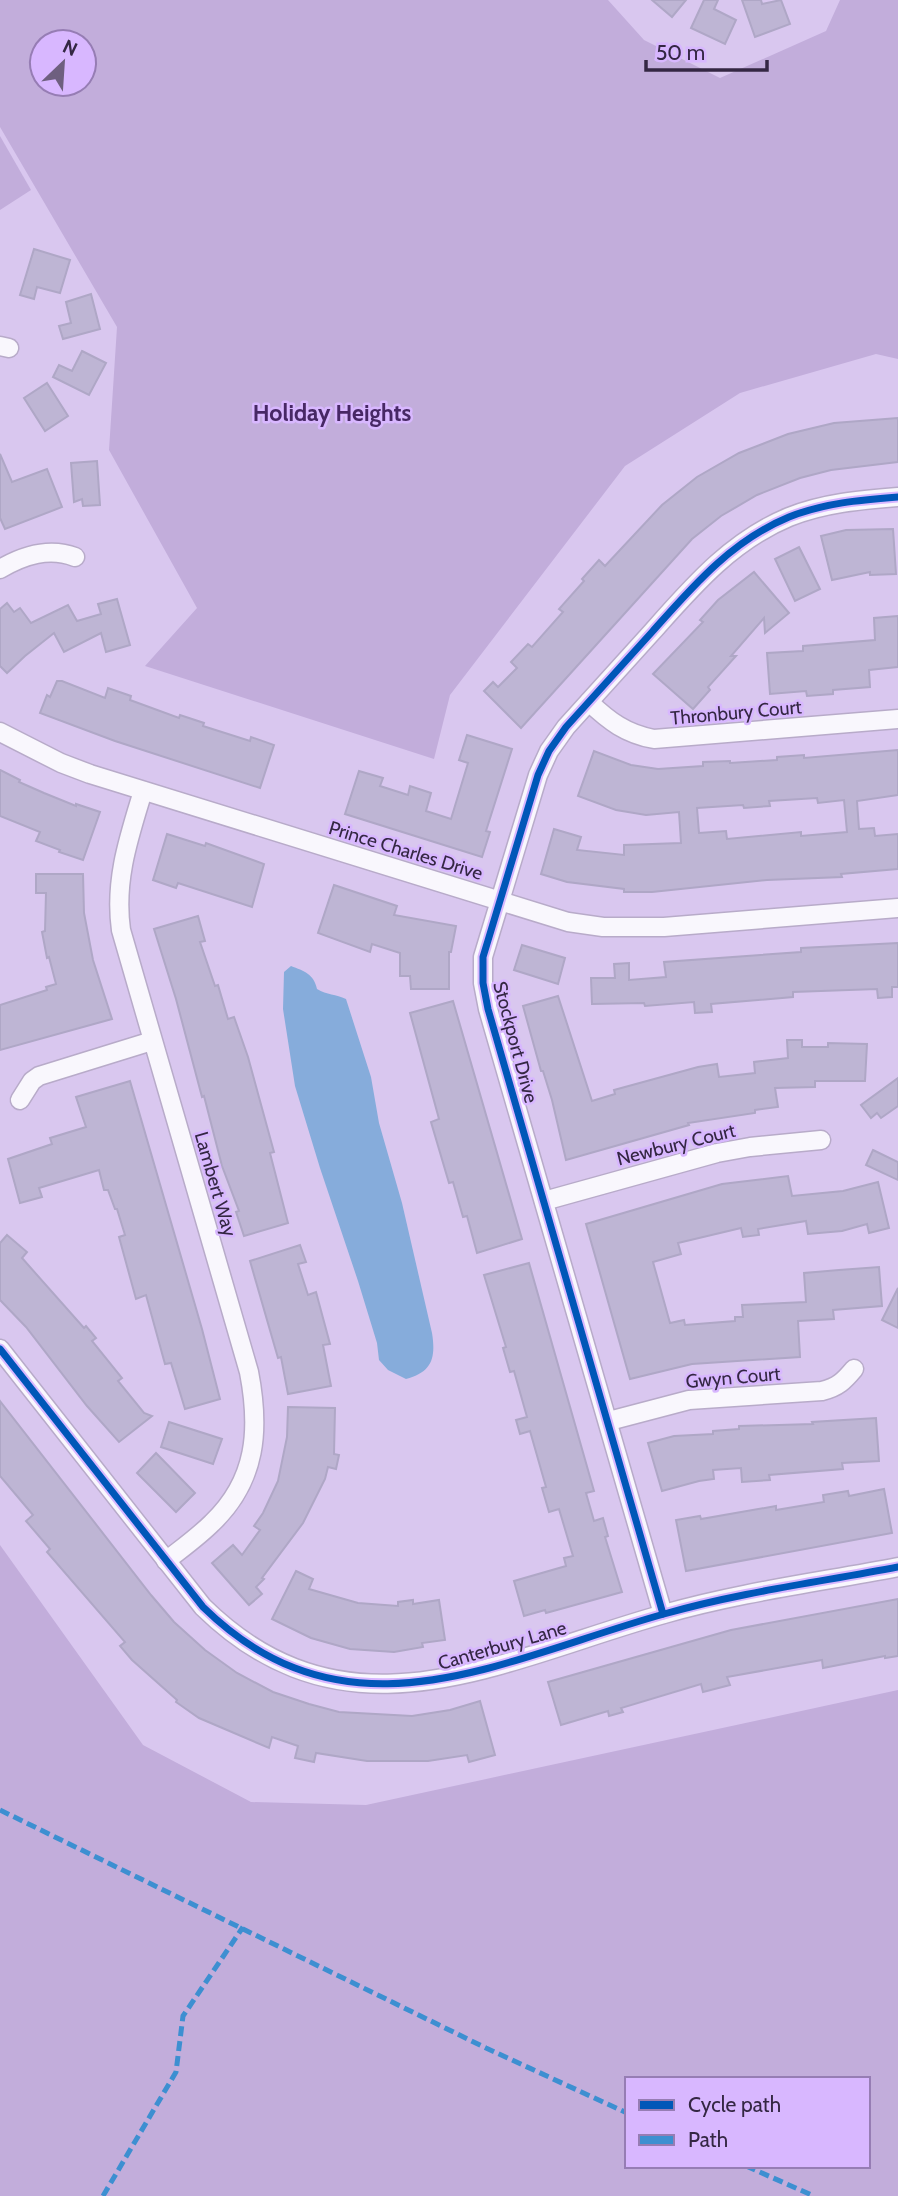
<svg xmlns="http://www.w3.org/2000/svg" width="898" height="2196" font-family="Cabin,sans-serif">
	<rect width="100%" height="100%" fill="#d9c7ef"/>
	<g fill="#c2addb" fill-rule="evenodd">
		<path d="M0 0H608L644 40 720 78 826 31 840 0H898V359L876 354 740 393 625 466 450 695 434 759 145 666 197 608 109 450 117 327 0 127ZM42 42H84V84H42Z"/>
		<polygon points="0,136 31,190 0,210"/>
		<path d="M0 1545 143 1745 251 1802 366 1805 898 1690V2196H0ZM627 2079H868V2166H627Z"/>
	</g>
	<path fill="#86acdb" d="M291 966C304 971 314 974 317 989 327 995 336 994 346 999L371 1077 379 1123 402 1203 432 1333C436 1358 432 1372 406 1379L388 1370 379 1360 377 1343 358 1281 320 1168 295 1086 283 1009 284 972Z"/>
	<g fill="#beb5d4" stroke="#afa7c6" stroke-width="2" fill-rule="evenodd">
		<polygon points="652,0 686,0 672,17"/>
		<polygon points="704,0 718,0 714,9 736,20 725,44 691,28"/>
		<polygon points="742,0 761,0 762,4 781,0 790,24 755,37"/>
		<polygon points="34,249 70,260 60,293 37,287 34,299 20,295"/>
		<polygon points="91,294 100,329 63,339 59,326 71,323 66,302"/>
		<polygon points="82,351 106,363 89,395 53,377 59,365 72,371"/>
		<polygon points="47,383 68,416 45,431 24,398"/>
		<polygon points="898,418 898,462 831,470 800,478 757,495 721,516 692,539 521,728 484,691 493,682 498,687 517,668 511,662 528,644 532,647 563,612 559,609 584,581 582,579 599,560 605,566 662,505 697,477 739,453 788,434 834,423"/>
		<polygon points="0,454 12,482 47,469 62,507 5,529 0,518"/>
		<polygon points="97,461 100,505 83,506 82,499 74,502 71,463"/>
		<polygon points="893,529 896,574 870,575 870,572 832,580 821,536 846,530"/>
		<polygon points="799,547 820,589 795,601 775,559"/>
		<polygon points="754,572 789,613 765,633 764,618 731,656 736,656 708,687 710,690 693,709 653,674 703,622 700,620 718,600"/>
		<polygon points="117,599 130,645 106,652 101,633 64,652 54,633 25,656 7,673 0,666 0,609 7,603 14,612 20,608 31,623 68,605 77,621 101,614 98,604"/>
		<polygon points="898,616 898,667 869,670 870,687 833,690 833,694 807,696 806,691 770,694 767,653 803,651 803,646 875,640 874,618"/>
		<polygon points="57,681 62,681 105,698 108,688 131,696 130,700 179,718 180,715 204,723 203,726 250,741 251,737 274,745 260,788 115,741 40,713 47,695 50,697"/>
		<polygon points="467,735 512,749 486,831 490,832 482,857 345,814 359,771 383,778 380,786 408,795 410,786 431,793 426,811 451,819 468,763 459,760"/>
		<path d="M898 750V795L857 801 859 829 874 828 875 836 898 834V869L841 874 842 877 767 880 652 892H624V889L567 882 541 874 554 829 581 837 577 850 624 855V845L681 843 679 812 646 815 616 810 578 796 594 751 631 765 658 769 703 766V762L730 761V763L777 760V757L804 755V758ZM817 798 818 803 844 800 847 832 801 836V832L727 839 726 831 699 833 697 808 743 805 744 808 770 806 769 801Z"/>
		<polygon points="0,770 20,780 19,782 44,793 76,806 76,804 100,812 83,860 59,852 60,850 36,841 40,832 0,816"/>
		<polygon points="167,834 205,846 206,843 264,864 252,907 178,883 176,888 153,880"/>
		<polygon points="36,874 83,874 84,913 93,960 112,1019 0,1050 0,1005 47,990 46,987 56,984 49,957 47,958 42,932 45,931 46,893 36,893"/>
		<polygon points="334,885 397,906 394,915 456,926 451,952 449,952 449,989 411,989 410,976 400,976 400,953 372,944 370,952 318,933"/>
		<polygon points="198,916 205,941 200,942 215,986 218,985 228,1019 234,1017 248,1057 274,1152 270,1153 288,1223 244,1236 236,1212 239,1211 222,1166 204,1096 202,1097 176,999 154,929"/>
		<polygon points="898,943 898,987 892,987 892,997 878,998 877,989 793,992 793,997 711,1004 712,1012 695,1013 694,1002 645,1006 644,1003 592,1004 591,978 615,978 614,964 629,963 629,980 666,977 664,962 801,952 801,948"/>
		<polygon points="522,945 565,958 558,984 514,970"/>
		<polygon points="558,996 592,1101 615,1094 614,1090 698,1067 717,1064 719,1077 755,1073 754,1062 788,1058 787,1040 802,1040 802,1047 828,1047 828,1043 867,1044 865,1081 815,1081 815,1087 775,1088 778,1107 755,1110 755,1113 688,1123 689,1125 566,1160 552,1100 543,1071 541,1071 523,1006"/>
		<polygon points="453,1001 522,1239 477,1253 467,1216 463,1217 453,1182 449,1183 431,1122 439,1119 410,1013"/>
		<polygon points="898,1078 898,1106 881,1118 877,1113 871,1118 861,1105"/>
		<polygon points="130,1081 202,1329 220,1399 185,1409 171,1363 165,1364 146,1295 136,1299 119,1237 125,1235 117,1209 115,1209 108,1190 104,1190 99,1170 39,1188 42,1197 20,1203 8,1159 52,1144 50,1138 86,1127 76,1097"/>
		<polygon points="873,1150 898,1162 898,1180 866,1165"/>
		<polygon points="788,1176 792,1196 843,1191 878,1182 889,1228 869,1233 867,1224 842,1231 808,1234 806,1221 758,1229 759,1235 743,1237 741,1228 678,1243 681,1254 653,1262 670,1323 684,1320 685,1325 735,1321 735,1317 743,1317 742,1305 806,1302 804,1273 839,1270 879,1267 882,1306 833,1310 834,1319 798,1321 800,1357 692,1364 630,1379 586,1224 722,1184"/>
		<polygon points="7,1235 27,1252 22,1258 84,1328 86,1326 96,1338 92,1341 122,1378 118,1381 144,1413 152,1416 119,1442 87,1406 26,1327 0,1300 0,1243"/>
		<polygon points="300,1245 306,1262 298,1264 308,1295 316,1292 330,1344 323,1345 331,1386 288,1394 281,1357 278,1358 250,1261"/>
		<polygon points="529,1263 594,1491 586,1493 594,1521 603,1518 608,1536 605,1537 622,1592 546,1613 545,1610 524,1616 514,1581 566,1566 564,1558 573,1556 559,1509 549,1512 542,1488 546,1487 530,1431 520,1434 516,1420 527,1417 514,1371 510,1372 503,1348 506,1347 484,1275"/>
		<polygon points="898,1288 898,1328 882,1320"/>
		<polygon points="0,1401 151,1595 174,1622 205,1650 237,1673 273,1692 309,1704 339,1712 412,1716 450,1710 480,1701 495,1755 469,1762 467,1755 428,1761 367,1761 316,1753 314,1762 295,1758 298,1746 272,1737 269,1748 199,1718 176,1702 177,1700 132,1660 120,1646 125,1642 47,1552 50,1549 26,1521 33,1515 0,1476"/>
		<polygon points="288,1407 335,1408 334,1454 339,1455 336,1469 328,1467 325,1479 303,1523 262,1578 264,1579 256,1587 262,1594 249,1605 212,1563 233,1545 242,1555 260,1530 254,1526 263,1513 278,1481 287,1437"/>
		<polygon points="876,1418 879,1461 842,1463 843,1469 769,1475 770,1480 742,1482 741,1468 713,1470 714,1479 699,1481 662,1491 648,1443 674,1436 713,1434 713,1431 739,1429 739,1426 813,1424 812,1422"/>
		<polygon points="169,1422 222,1439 213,1464 161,1447"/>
		<polygon points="156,1453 195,1493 176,1512 137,1473"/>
		<polygon points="884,1489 892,1533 686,1571 676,1520 700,1516 701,1519 776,1506 776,1510 824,1502 823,1495 848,1491 849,1496"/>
		<polygon points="296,1571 313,1579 309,1589 358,1603 398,1606 398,1602 413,1600 413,1604 439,1600 445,1640 422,1643 423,1647 394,1652 350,1649 311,1638 272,1619"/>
		<polygon points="898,1599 898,1656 885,1658 885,1656 823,1668 822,1660 727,1677 730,1685 703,1692 701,1684 621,1708 623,1712 609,1716 608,1711 561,1725 548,1682 731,1630"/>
	</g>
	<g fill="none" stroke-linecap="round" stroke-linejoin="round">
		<defs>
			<g id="street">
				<polyline points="0,346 9,348"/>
				<path d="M0 569C24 555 49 547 75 557"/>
				<path d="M589 702C609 721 626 734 654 739L898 719"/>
				<polyline points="0,732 61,763 90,774 568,922 603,927 664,927 898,908"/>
				<path d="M143 791C129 837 114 880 121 930L249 1372C260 1429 257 1480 212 1523 198 1537 181 1549 166 1561"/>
				<polyline points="20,1100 32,1081 39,1076 152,1041"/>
				<polyline points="544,1201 717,1153 750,1147 821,1140"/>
				<path d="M0 1349 203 1607C348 1749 502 1659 664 1614 741 1592 820 1582 898 1567"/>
				<path d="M609 1421 689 1400 822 1391C838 1387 844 1381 854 1369"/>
				<path d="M663 1614 488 1009 483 983V957L538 775 549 751 566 727C595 695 623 664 652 632 692 587 731 541 789 517 824 503 860 500 898 497"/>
			</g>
		</defs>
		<use href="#street" stroke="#b8abc9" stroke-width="21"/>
		<use href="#street" stroke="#f9f7fd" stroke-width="18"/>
		<g stroke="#3d8fd1" stroke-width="5" stroke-dasharray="10 5" stroke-linecap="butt">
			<polyline points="0,1810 486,2048 627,2113"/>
			<polyline points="746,2166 814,2196"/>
			<polyline points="103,2196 176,2072 183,2016 243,1927"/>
		</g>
		<defs>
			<g id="cycleway">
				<path d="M0 1349 203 1607C348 1749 502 1659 664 1614 741 1592 820 1582 898 1567"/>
				<path d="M663 1614 488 1009 483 983V957L538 775 549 751 566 727C595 695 623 664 652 632 692 587 731 541 789 517 824 503 860 500 898 497"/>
			</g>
		</defs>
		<use href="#cycleway" stroke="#d8b7ff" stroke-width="11"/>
		<use href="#cycleway" stroke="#0057b8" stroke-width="7"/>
	</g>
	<g text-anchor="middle" stroke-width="5" stroke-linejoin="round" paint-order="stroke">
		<g font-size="19" fill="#342743" stroke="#d8b7ff">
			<text transform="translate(736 712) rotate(-5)" y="7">Thronbury Court</text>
			<text transform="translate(406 850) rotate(17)" y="7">Prince Charles Drive</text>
			<text transform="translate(516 1042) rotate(75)" y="7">Stockport Drive</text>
			<text transform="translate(676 1144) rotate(-14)" y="7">Newbury Court</text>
			<text transform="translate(216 1184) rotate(74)" y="7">Lambert Way</text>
			<text transform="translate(733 1377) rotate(-5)" y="7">Gwyn Court</text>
			<text transform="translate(502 1645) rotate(-16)" y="7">Canterbury Lane</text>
		</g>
		<g font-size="23" font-weight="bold" fill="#472865" stroke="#d8b7ff">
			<text x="332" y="421">Holiday Heights</text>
		</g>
	</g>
	<rect x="625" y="2077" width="245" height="91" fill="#d8b7ff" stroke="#967db4" stroke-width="2"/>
	<rect x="639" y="2100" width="35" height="10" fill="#0057b8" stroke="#967db4" stroke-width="2"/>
	<text x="688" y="2112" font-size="21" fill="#342743">Cycle path</text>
	<rect x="639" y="2135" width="35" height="10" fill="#3d8fd1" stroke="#967db4" stroke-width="2"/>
	<text x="688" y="2147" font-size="21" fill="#342743">Path</text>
	<g transform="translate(63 63) rotate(25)"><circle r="33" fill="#d8b7ff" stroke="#967db4" stroke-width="2"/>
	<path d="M0-5L12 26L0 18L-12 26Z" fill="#6e5f7f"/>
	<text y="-10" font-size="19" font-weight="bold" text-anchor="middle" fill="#342743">N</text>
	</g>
	<path d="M646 60v10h121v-10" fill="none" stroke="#342743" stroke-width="3.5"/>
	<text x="656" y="60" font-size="21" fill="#342743" stroke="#d8b7ff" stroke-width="5" paint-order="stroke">50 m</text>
</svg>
